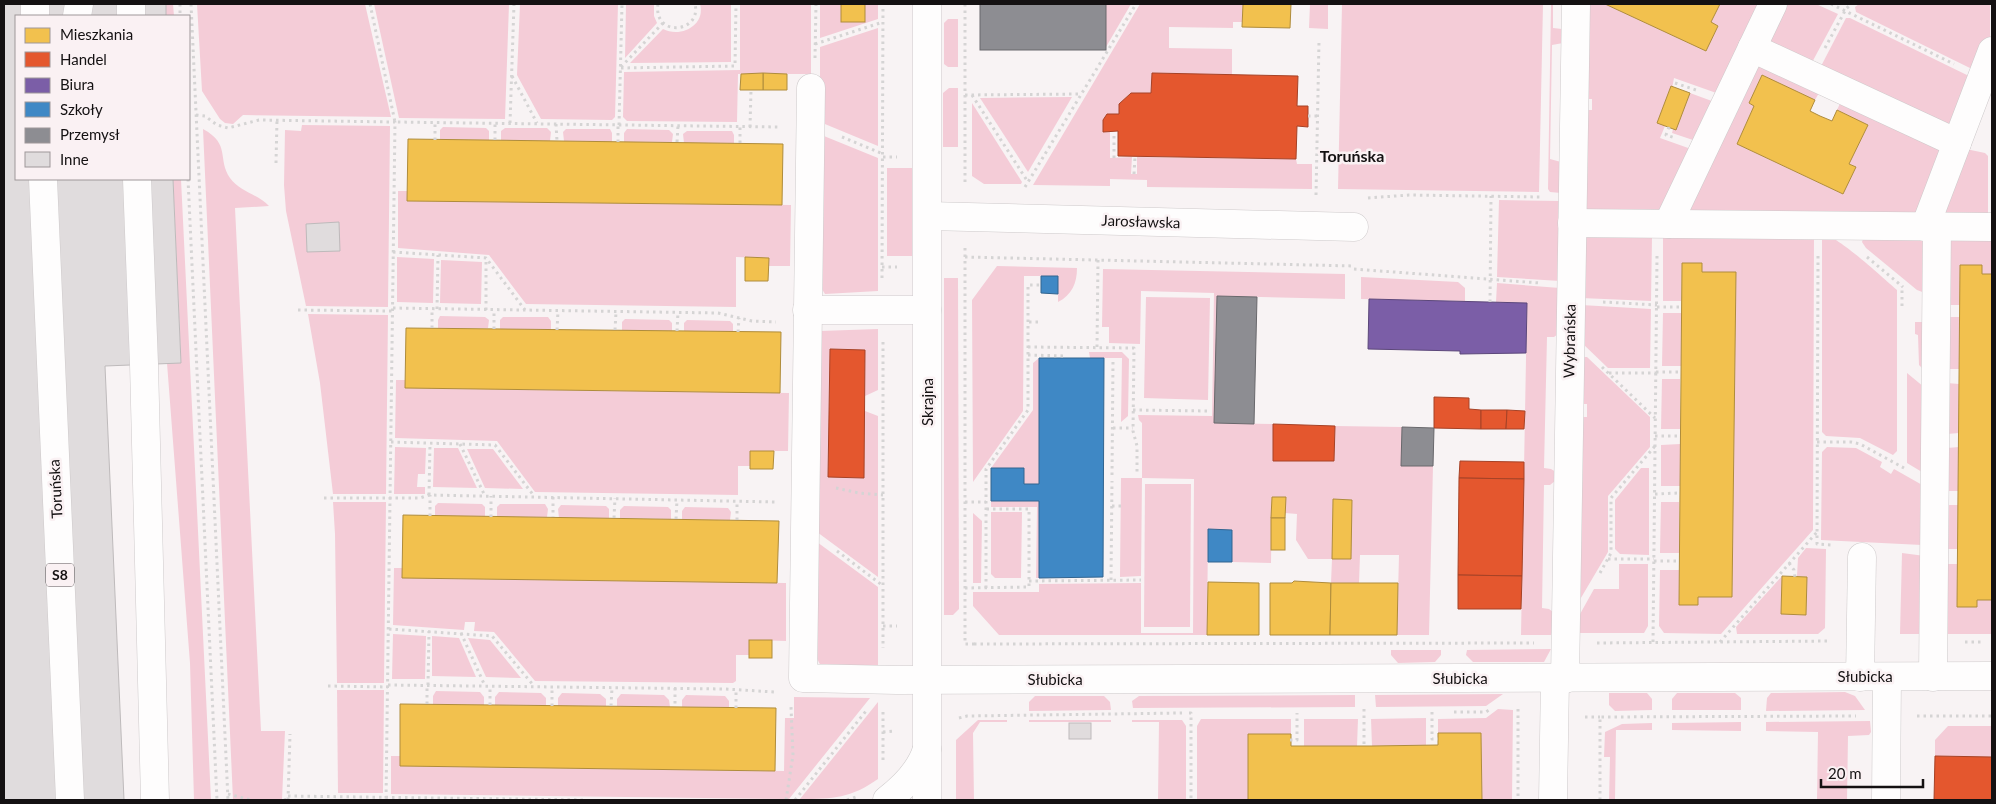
<svg xmlns="http://www.w3.org/2000/svg" width="1996" height="804" font-family="Lato,sans-serif">
	<rect width="100%" height="100%" fill="#f8f3f4"/>
	<g fill="#f4ccd7" fill-rule="evenodd">
		<polygon points="166,4 173,4 174,16 166,16"/>
		<polygon points="197,4 365,4 391,117 243,115 233,124 225,123 220,119 202,91"/>
		<polygon points="374,4 509,4 505,119 399,118"/>
		<polygon points="520,4 618,4 615,117 612,120 541,119 517,75"/>
		<polygon points="626,4 654,4 654,16 657,23 625,58"/>
		<path d="M700 4H731V62L630 63 663 29C680 38 706 26 700 4Z"/>
		<polygon points="740,4 811,4 811,74 738,74 737,122 627,121 623,117 624,72 740,70"/>
		<polygon points="820,4 841,4 841,22 865,21 865,4 878,4 878,19 820,38"/>
		<polygon points="1106,4 1131,4 1106,47"/>
		<polygon points="1140,4 1243,4 1242,22 1233,22 1233,28 1169,27 1169,48 1232,49 1232,75 1152,73 1151,93 1130,93 1119,104 1119,114 1107,114 1103,120 1110,131 1110,158 1132,157 1131,174 1137,174 1137,157 1296,159 1297,164 1312,164 1312,189 1147,187 1147,180 1110,179 1110,186 1033,185"/>
		<polygon points="1310,4 1328,4 1328,29 1309,28"/>
		<polygon points="1342,4 1543,4 1539,192 1338,189"/>
		<polygon points="1551,4 1553,4 1553,28 1562,29 1563,43 1552,45 1550,159 1561,162 1561,193 1550,192 1548,189"/>
		<polygon points="1587,4 1605,4 1706,51 1718,26 1711,22 1720,4 1766,4 1722,95 1674,78 1665,126 1660,138 1691,149 1666,212 1585,213 1585,110 1592,110 1592,99 1585,99"/>
		<polygon points="1780,4 1816,4 1838,14 1809,68 1763,38"/>
		<polygon points="1859,4 1990,4 1990,41 1974,70 1856,12 1855,7"/>
		<polygon points="1846,18 1850,18 1971,77 1950,133 1818,72"/>
		<polygon points="948,19 958,19 958,67 948,67 944,64 944,23"/>
		<polygon points="878,28 878,146 820,122 820,47"/>
		<polygon points="1751,63 1820,91 1815,100 1762,75 1749,103 1754,106 1737,144 1843,194 1856,167 1849,164 1868,125 1837,110 1843,97 1945,144 1917,219 1684,217"/>
		<polygon points="949,88 958,88 958,147 943,147 943,93"/>
		<polygon points="1690,93 1720,104 1693,140 1672,133 1673,129 1676,129"/>
		<polygon points="1072,97 1028,172 980,98"/>
		<polygon points="972,103 1022,182 1021,184 984,184 972,176"/>
		<polygon points="302,125 390,126 388,307 306,306 286,211 284,185 285,130 301,131"/>
		<polygon points="443,127 486,128 489,131 489,140 440,139 440,130"/>
		<polygon points="505,128 547,128 551,132 550,141 501,140 501,131"/>
		<path d="M203 129C231 144 217 159 230 178 240 192 258 194 269 206L235 208 261 731H285L282 800H233Z"/>
		<polygon points="566,129 610,129 612,133 612,142 564,141 563,132"/>
		<polygon points="627,129 669,130 673,134 672,142 624,142 624,133"/>
		<polygon points="687,131 732,131 734,135 734,143 684,143 683,134"/>
		<polygon points="819,134 878,158 878,291 825,294 820,286"/>
		<polygon points="1966,149 1985,153 1988,156 1988,213 1948,219 1941,208"/>
		<rect x="887" y="168" width="25" height="88"/>
		<polygon points="173,179 181,179 211,800 194,800 190,663 167,363 181,362"/>
		<polygon points="398,191 407,191 407,201 791,205 790,266 768,266 768,258 736,257 736,307 526,304 489,255 398,248"/>
		<polygon points="1499,200 1561,201 1560,281 1497,277"/>
		<polygon points="1814,234 1813,530 1721,634 1664,633 1659,626 1660,570 1679,570 1679,605 1698,605 1698,597 1732,597 1736,272 1702,272 1701,264 1682,263 1681,301 1663,301 1663,237"/>
		<path d="M1822 234C1836 234 1884 279 1897 290V451L1893 455 1860 438 1826 436 1822 432Z"/>
		<polygon points="1932,235 1925,293 1917,290 1866,248 1862,242 1864,236"/>
		<polygon points="1583,236 1652,237 1651,301 1581,298"/>
		<polygon points="1992,236 1992,274 1982,274 1960,305 1948,305 1947,239"/>
		<polygon points="397,257 434,259 433,303 397,302"/>
		<polygon points="441,260 482,262 481,304 440,303"/>
		<path d="M997 266 1077 268C1077 283 1072 295 1058 302V276H1024L1023 411 973 482 972 300Z"/>
		<path d="M1103 269 1345 274V299L1217 296 1215 423 1273 424V461H1334L1335 426 1402 427 1401 466H1433L1429 635H1397L1399 555H1360L1359 583H1331L1332 559H1308L1296 540 1297 514 1285 513V497H1272L1271 563 1232 562V530H1208L1207 635H999L973 606V592H1039V584L1141 583V633H1193L1194 479 1142 478 1141 576 1120 577 1121 478H1142V423L1139 420 1138 415 1212 416 1214 293 1141 291 1140 344 1109 343V327H1102ZM1333 500H1352L1350 559H1332Z"/>
		<polygon points="1361,277 1458,282 1465,288 1465,301 1361,299"/>
		<polygon points="944,278 958,278 959,609 953,615 944,615"/>
		<polygon points="1497,283 1560,288 1558,334 1554,337 1547,337 1544,468 1551,469 1556,472 1555,481 1550,485 1544,485 1542,608 1549,609 1553,612 1553,631 1551,635 1521,635 1527,303 1496,302"/>
		<polygon points="1146,297 1210,298 1208,400 1144,398"/>
		<polygon points="1581,305 1651,309 1650,368 1608,368 1581,342"/>
		<polygon points="1663,313 1681,313 1681,366 1662,366"/>
		<polygon points="308,314 388,315 386,494 333,494 320,383"/>
		<polygon points="440,316 485,317 489,320 488,328 438,328 438,320"/>
		<polygon points="503,317 548,317 551,321 551,329 500,329 500,320"/>
		<polygon points="1947,317 1960,317 1959,369 1947,369"/>
		<polygon points="625,319 669,320 672,323 672,331 622,330 622,322"/>
		<polygon points="687,320 730,321 733,324 733,332 684,331 684,323"/>
		<polygon points="1915,322 1924,322 1922,368 1919,365 1918,335 1915,334"/>
		<polygon points="878,329 878,390 865,396 865,350 830,349 828,477 864,478 865,411 878,416 878,577 817,532 820,331"/>
		<polygon points="1089,352 1122,352 1129,359 1128,416 1121,422 1122,358 1090,358"/>
		<polygon points="1580,357 1587,357 1650,417 1650,447 1608,496 1608,552 1575,608 1579,417 1587,417 1587,404 1579,404"/>
		<polygon points="1039,358 1039,484 1024,484 1023,468 991,468 1033,410 1033,363"/>
		<polygon points="1907,373 1930,392 1922,472 1907,463"/>
		<polygon points="1662,379 1680,379 1680,429 1661,429"/>
		<polygon points="396,380 405,380 405,388 789,393 788,451 751,451 751,466 738,466 738,495 535,492 497,441 395,438"/>
		<polygon points="1947,383 1959,384 1959,433 1947,434"/>
		<polygon points="1680,444 1680,486 1661,486 1661,445"/>
		<polygon points="395,447 426,448 425,474 418,474 417,487 425,487 425,494 394,494"/>
		<polygon points="1827,447 1856,448 1882,462 1880,467 1891,474 1894,469 1924,486 1922,545 1821,540 1822,452"/>
		<polygon points="1959,447 1958,491 1946,491 1947,448"/>
		<polygon points="434,448 458,448 477,488 433,487"/>
		<polygon points="467,449 493,449 523,489 485,488"/>
		<polygon points="1641,468 1649,468 1649,555 1620,554 1615,549 1615,500"/>
		<polygon points="1145,484 1191,484 1190,627 1144,627"/>
		<polygon points="991,501 1039,501 1039,578 1036,578 1037,507 991,507"/>
		<polygon points="333,502 386,502 384,683 337,683 335,534"/>
		<polygon points="1661,502 1679,502 1679,553 1660,553"/>
		<polygon points="438,503 482,504 485,507 485,517 435,516 435,506"/>
		<polygon points="500,504 545,504 548,509 547,517 497,517 497,507"/>
		<polygon points="561,505 606,506 609,509 609,518 559,518 558,509"/>
		<polygon points="1946,505 1958,505 1957,549 1945,549"/>
		<polygon points="624,506 668,507 671,510 671,519 620,518 620,510"/>
		<polygon points="685,507 728,508 731,512 730,520 682,519 682,511"/>
		<polygon points="991,512 1022,512 1021,578 995,578 991,574"/>
		<polygon points="973,513 982,521 981,583 973,583"/>
		<polygon points="817,542 878,587 878,671 821,666 816,657"/>
		<polygon points="1806,548 1826,549 1825,628 1818,634 1737,634 1736,627 1782,576 1781,614 1806,615 1807,577 1797,576 1798,558"/>
		<polygon points="1902,553 1925,556 1922,634 1900,634"/>
		<polygon points="1619,564 1648,564 1648,626 1644,633 1575,633 1575,623 1594,589 1619,589"/>
		<polygon points="1945,564 1957,564 1957,607 1977,607 1977,600 1992,600 1992,634 1945,634"/>
		<polygon points="394,568 403,568 403,578 786,583 786,641 749,640 749,655 736,655 736,681 733,683 535,681 494,632 474,631 475,622 465,622 464,630 393,625"/>
		<polygon points="393,634 426,636 425,679 392,679"/>
		<polygon points="432,636 459,638 476,677 432,676"/>
		<polygon points="468,638 490,640 521,678 486,677"/>
		<polygon points="1551,649 1544,662 1473,662 1466,655 1467,650"/>
		<polygon points="1391,650 1441,650 1441,655 1435,662 1398,663 1391,655"/>
		<polygon points="337,690 384,690 383,793 338,793"/>
		<polygon points="436,691 480,692 484,697 484,705 433,704 433,696"/>
		<polygon points="499,692 541,693 546,698 546,705 495,705 495,697"/>
		<polygon points="1845,692 1855,696 1865,710 1766,711 1767,698 1771,693"/>
		<polygon points="562,693 600,694 606,699 606,706 558,706 558,698"/>
		<polygon points="1609,693 1647,693 1652,699 1652,710 1615,711 1609,705"/>
		<polygon points="1677,693 1735,693 1741,698 1741,710 1672,710 1672,699"/>
		<polygon points="621,694 664,695 669,700 670,707 617,706 617,699"/>
		<polygon points="1503,694 1486,706 1376,707 1375,695"/>
		<polygon points="686,695 725,696 729,701 729,708 682,707 682,700"/>
		<polygon points="1355,695 1355,707 1133,708 1132,701 1139,696"/>
		<polygon points="1035,696 1104,696 1110,702 1111,710 1029,711 1029,702"/>
		<polygon points="794,697 870,698 789,799 391,794 391,756 400,756 400,766 784,771 785,718 794,718"/>
		<path d="M878 702V779C851 798 833 799 800 799Z"/>
		<polygon points="1498,709 1513,710 1512,800 1482,800 1481,733 1438,733 1438,719 1486,718"/>
		<polygon points="1426,718 1426,745 1372,746 1371,719"/>
		<polygon points="1201,719 1291,719 1291,734 1248,734 1248,800 1197,800 1197,726"/>
		<polygon points="1304,719 1358,719 1357,746 1304,746"/>
		<polygon points="978,720 1007,720 1007,722 980,722 973,733 974,800 956,800 956,740"/>
		<rect x="1029" y="720" width="82" height="2"/>
		<polygon points="1132,720 1182,720 1186,726 1186,800 1158,800 1159,722 1132,722"/>
		<polygon points="1870,721 1871,732 1869,735 1848,736 1847,800 1817,800 1818,732 1766,731 1766,722"/>
		<polygon points="1741,722 1741,731 1672,730 1672,723"/>
		<polygon points="1652,723 1652,730 1616,730 1615,800 1609,800 1610,757 1604,757 1605,732 1622,724"/>
		<polygon points="1948,726 1992,726 1992,757 1935,756 1935,740"/>
	</g>
	<g fill="#f2c14e" stroke="#af8c3c">
		<rect x="841" y="4" width="24" height="18"/>
		<polygon points="1243,4 1291,4 1290,28 1242,27"/>
		<polygon points="1605,4 1720,4 1711,22 1718,26 1706,51"/>
		<polygon points="763,73 787,74 787,90 763,90"/>
		<polygon points="763,73 763,90 740,90 741,74"/>
		<polygon points="1762,75 1815,100 1810,111 1820,116 1832,121 1837,110 1868,125 1849,164 1856,167 1843,194 1737,144 1754,106 1749,103"/>
		<polygon points="1671,86 1690,93 1676,130 1657,123"/>
		<polygon points="408,139 783,144 782,205 407,201"/>
		<polygon points="745,257 769,258 768,281 745,281"/>
		<polygon points="1682,263 1702,263 1702,272 1736,272 1732,597 1698,597 1698,605 1679,605"/>
		<polygon points="1960,265 1982,265 1982,274 1992,274 1992,600 1977,600 1977,607 1957,607"/>
		<polygon points="406,328 781,332 780,393 405,388"/>
		<polygon points="750,451 774,451 773,469 750,469"/>
		<polygon points="1272,497 1286,497 1285,518 1271,518"/>
		<polygon points="1333,499 1352,500 1351,559 1332,559"/>
		<polygon points="403,515 779,521 777,583 402,578"/>
		<rect x="1271" y="518" width="14" height="32"/>
		<polygon points="1782,576 1807,577 1806,615 1781,614"/>
		<polygon points="1294,581 1331,583 1330,635 1270,635 1270,583 1292,583"/>
		<polygon points="1208,582 1259,583 1259,635 1207,635"/>
		<polygon points="1331,583 1398,583 1397,635 1330,635"/>
		<rect x="749" y="640" width="23" height="18"/>
		<polygon points="400,704 776,708 775,771 400,766"/>
		<polygon points="1438,733 1481,733 1482,800 1248,800 1248,734 1291,734 1291,746 1372,746 1438,745"/>
	</g>
	<g fill="#e4572e" stroke="#a64226">
		<polygon points="1152,73 1298,76 1297,106 1308,106 1308,127 1297,126 1296,159 1118,156 1118,131 1103,132 1103,120 1107,114 1119,114 1119,104 1131,93 1151,93"/>
		<polygon points="830,349 865,350 864,478 828,477"/>
		<polygon points="1434,397 1469,398 1469,409 1481,410 1481,429 1434,428"/>
		<polygon points="1481,410 1507,410 1506,429 1481,429"/>
		<polygon points="1507,410 1525,411 1524,429 1506,429"/>
		<polygon points="1273,424 1335,426 1334,461 1273,461"/>
		<polygon points="1460,461 1524,462 1524,479 1459,478"/>
		<polygon points="1459,478 1524,479 1522,576 1458,575"/>
		<polygon points="1458,575 1522,576 1521,609 1458,609"/>
		<polygon points="1935,756 1992,757 1992,800 1934,800"/>
	</g>
	<polygon fill="#7b5ea7" stroke="#5c477a" points="1369,299 1527,303 1526,353 1460,354 1460,351 1368,349"/>
	<g fill="#3f88c5" stroke="#32648f">
		<polygon points="1041,276 1058,276 1058,294 1041,293"/>
		<polygon points="1039,358 1104,358 1103,577 1039,578 1039,501 991,501 991,468 1024,468 1024,484 1039,484"/>
		<polygon points="1208,529 1232,530 1232,562 1208,562"/>
	</g>
	<g fill="#8d8d92" stroke="#69686c">
		<rect x="980" y="4" width="126" height="46"/>
		<polygon points="1217,296 1257,297 1254,424 1214,423"/>
		<polygon points="1402,427 1434,428 1433,466 1401,466"/>
	</g>
	<g fill="#e0dcdd" stroke="#bebabb">
		<polygon points="4,4 166,4 166,16 16,16 16,179 173,179 181,363 105,366 124,800 4,800"/>
		<polygon points="339,222 340,251 307,252 306,224"/>
		<rect x="1069" y="723" width="22" height="16"/>
	</g>
	<g fill="none" stroke-linecap="round" stroke-linejoin="round">
		<defs>
			<g id="minor">
				<polyline points="1752,48 1957,143"/>
				<polyline points="811,88 803,678 897,680 1992,676"/>
				<polyline points="928,216 1354,227"/>
				<polyline points="1572,223 1992,227"/>
				<polyline points="1668,224 1773,4"/>
				<polyline points="1925,227 1992,51"/>
				<polyline points="807,310 927,310"/>
				<polyline points="1860,677 1862,557"/>
				<polyline points="1933,677 1937,226"/>
				<polyline points="1565,679 1576,4"/>
				<path d="M887 800C904 787 921 769 927 749"/>
				<polyline points="927,800 927,4"/>
				<polyline points="1553,800 1555,679"/>
				<polyline points="1886,800 1887,677"/>
			</g>
			<g id="major">
				<polyline points="131,4 131,16"/>
				<polyline points="137,179 144,364 155,800"/>
			</g>
			<g id="highway">
				<polyline points="35,4 35,16"/>
				<polyline points="77,16 79,4"/>
				<polyline points="43,179 70,800"/>
			</g>
		</defs>
		<use href="#minor" stroke="#cecacb" stroke-width="29"/>
		<use href="#major" stroke="#cecacb" stroke-width="29"/>
		<use href="#highway" stroke="#cecacb" stroke-width="29"/>
		<g stroke="#d5d4d4" stroke-width="3" stroke-dasharray="2.5 4" stroke-linecap="butt">
			<polyline points="180,4 180,16"/>
			<polyline points="191,4 228,800"/>
			<polyline points="370,4 395,122 778,127"/>
			<path d="M658 4C653 38 702 33 695 4"/>
			<polyline points="965,4 965,186"/>
			<polyline points="1831,4 1954,64"/>
			<polyline points="815,44 883,22"/>
			<polyline points="1825,48 1846,9 1851,4"/>
			<polyline points="815,58 816,4"/>
			<polyline points="621,67 663,23"/>
			<polyline points="621,68 735,66 736,4"/>
			<polyline points="512,76 537,123"/>
			<polyline points="1675,83 1696,90"/>
			<polyline points="965,95 1081,94"/>
			<polyline points="972,95 1028,182"/>
			<polyline points="196,115 205,116 217,125 228,128 259,120 395,122 386,800"/>
			<polyline points="1308,116 1317,116"/>
			<polyline points="510,123 514,4"/>
			<polyline points="556,124 557,141"/>
			<polyline points="619,125 622,4"/>
			<polyline points="750,127 751,90"/>
			<polyline points="1669,127 1666,135 1675,138"/>
			<polyline points="842,137 883,154"/>
			<polyline points="435,140 435,122"/>
			<polyline points="495,140 495,123"/>
			<polyline points="618,142 618,125"/>
			<polyline points="677,142 678,126"/>
			<polyline points="740,143 740,126"/>
			<polyline points="883,157 897,157"/>
			<polyline points="1114,158 1114,132"/>
			<polyline points="276,163 277,120"/>
			<polyline points="1134,174 1135,157"/>
			<polyline points="188,179 217,800"/>
			<polyline points="1025,187 1136,4"/>
			<polyline points="1316,195 1319,41"/>
			<polyline points="1368,198 1409,195 1541,197"/>
			<polyline points="965,248 965,644 974,644 974,645"/>
			<polyline points="393,252 486,258 525,310"/>
			<polyline points="1818,256 1817,544 1832,545"/>
			<polyline points="965,257 1354,266"/>
			<polyline points="1867,257 1903,287"/>
			<polyline points="882,267 897,267"/>
			<polyline points="1354,269 1540,283"/>
			<polyline points="882,278 883,4"/>
			<polyline points="1490,302 1491,196"/>
			<polyline points="1603,302 1657,305"/>
			<polyline points="1902,306 1902,286"/>
			<polyline points="1657,307 1681,307"/>
			<polyline points="393,308 718,313 752,321 776,322"/>
			<polyline points="437,309 438,255"/>
			<polyline points="298,310 393,311"/>
			<polyline points="486,310 486,258"/>
			<polyline points="1029,322 1038,322"/>
			<polyline points="432,328 432,309"/>
			<polyline points="494,329 494,310"/>
			<polyline points="557,330 558,311"/>
			<polyline points="615,330 616,312"/>
			<polyline points="677,331 678,312"/>
			<polyline points="738,332 739,318"/>
			<polyline points="883,342 883,648"/>
			<polyline points="1028,347 1134,348 1133,431 1137,446 1137,474"/>
			<polyline points="1097,347 1098,260"/>
			<polyline points="1028,355 1066,356 1066,357"/>
			<polyline points="1602,367 1655,418"/>
			<polyline points="1656,372 1680,372"/>
			<polyline points="1609,373 1656,373"/>
			<polyline points="1133,410 1209,411"/>
			<polyline points="1113,428 1133,428"/>
			<polyline points="1655,436 1680,436"/>
			<polyline points="391,442 495,445 534,496"/>
			<polyline points="1817,442 1851,442 1860,444 1904,468"/>
			<polyline points="460,444 485,496"/>
			<polyline points="1112,475 1113,361"/>
			<polyline points="836,488 859,493 883,495"/>
			<polyline points="1655,494 1679,493"/>
			<polyline points="429,495 430,443"/>
			<polyline points="553,497 553,517"/>
			<polyline points="324,498 420,498 429,495 775,502"/>
			<polyline points="965,502 986,502"/>
			<polyline points="1112,506 1121,506"/>
			<polyline points="430,516 430,495"/>
			<polyline points="491,517 491,496"/>
			<polyline points="614,518 615,498"/>
			<polyline points="676,519 677,500"/>
			<polyline points="737,520 737,501"/>
			<polyline points="837,551 882,585"/>
			<polyline points="1608,559 1654,559"/>
			<polyline points="1654,561 1679,561"/>
			<polyline points="1789,563 1794,570 1795,577"/>
			<polyline points="1600,573 1611,553 1611,498 1655,446"/>
			<polyline points="1111,580 1112,481"/>
			<polyline points="1029,581 1141,580"/>
			<polyline points="965,588 1029,587 1029,509 986,509"/>
			<polyline points="986,588 986,469 1028,410 1028,285 1041,285"/>
			<polyline points="883,626 897,626"/>
			<polyline points="389,629 492,636 534,686"/>
			<polyline points="461,633 485,686"/>
			<polyline points="1653,642 1657,256"/>
			<polyline points="1720,642 1817,532"/>
			<polyline points="1965,642 1981,642"/>
			<polyline points="1597,643 1829,641"/>
			<polyline points="974,644 1534,643"/>
			<polyline points="388,685 725,689 775,692"/>
			<polyline points="428,685 429,631"/>
			<polyline points="328,686 388,687"/>
			<polyline points="675,688 675,707"/>
			<polyline points="427,704 427,685"/>
			<polyline points="490,705 490,686"/>
			<polyline points="552,706 552,687"/>
			<polyline points="611,706 612,688"/>
			<polyline points="736,708 736,690"/>
			<polyline points="1364,709 1364,746"/>
			<polyline points="1518,709 1518,800"/>
			<polyline points="883,712 883,761"/>
			<polyline points="1432,712 1432,739 1438,739"/>
			<polyline points="1454,712 1486,712 1489,710"/>
			<polyline points="1189,713 1191,713 1191,800"/>
			<polyline points="1917,716 1992,716"/>
			<polyline points="1585,717 1600,717"/>
			<polyline points="959,718 967,716 1182,713"/>
			<polyline points="883,732 895,731"/>
			<polyline points="1290,740 1297,740 1297,713"/>
			<polyline points="228,794 251,800"/>
			<polyline points="288,796 587,800"/>
			<polyline points="284,800 288,799"/>
			<polyline points="288,800 290,734"/>
			<polyline points="786,800 793,755 791,707"/>
			<polyline points="795,800 866,711"/>
			<polyline points="847,800 856,797"/>
			<polyline points="1600,800 1600,717 1856,716"/>
		</g>
		<use href="#minor" stroke="#fefdfd" stroke-width="28"/>
		<use href="#major" stroke="#fefdfd" stroke-width="28"/>
		<use href="#highway" stroke="#fefdfd" stroke-width="28"/>
	</g>
	<g text-anchor="middle" stroke-width="5" stroke-linejoin="round" paint-order="stroke">
		<rect fill="#faf1f3" stroke="#595456" stroke-width="1" x="46" y="563.5" width="28" height="23" rx="4"/>
		<g font-size="14" font-weight="bold" fill="#141112">
			<text x="60" y="580">S8</text>
		</g>
		<g font-size="15" fill="#141112" stroke="#faf1f3">
			<text transform="translate(1141 222) rotate(2)" y="5">Jarosławska</text>
			<text transform="translate(1570 341) rotate(-89)" y="5">Wybrańska</text>
			<text transform="translate(928 402) rotate(-90)" y="5">Skrajna</text>
			<text transform="translate(56 489) rotate(-93)" y="5">Toruńska</text>
			<text x="1865" y="682">Słubicka</text>
			<text x="1460" y="684">Słubicka</text>
			<text x="1055" y="685">Słubicka</text>
		</g>
		<g font-size="16" font-weight="bold" fill="#141112" stroke="#faf1f3">
			<text x="1352" y="162">Toruńska</text>
		</g>
	</g>
	<rect width="1996" height="804" fill="none" stroke="#141112" stroke-width="10"/>
	<rect x="15" y="15" width="175" height="165" fill="#faf1f3" stroke="#9e9799"/>
	<rect x="25" y="28" width="25" height="15" fill="#f2c14e" stroke="#9e9799"/>
	<text x="60" y="40" font-size="15" fill="#141112">Mieszkania</text>
	<rect x="25" y="52" width="25" height="15" fill="#e4572e" stroke="#9e9799"/>
	<text x="60" y="65" font-size="15" fill="#141112">Handel</text>
	<rect x="25" y="78" width="25" height="15" fill="#7b5ea7" stroke="#9e9799"/>
	<text x="60" y="90" font-size="15" fill="#141112">Biura</text>
	<rect x="25" y="102" width="25" height="15" fill="#3f88c5" stroke="#9e9799"/>
	<text x="60" y="115" font-size="15" fill="#141112">Szkoły</text>
	<rect x="25" y="128" width="25" height="15" fill="#8d8d92" stroke="#9e9799"/>
	<text x="60" y="140" font-size="15" fill="#141112">Przemysł</text>
	<rect x="25" y="152" width="25" height="15" fill="#e0dcdd" stroke="#9e9799"/>
	<text x="60" y="165" font-size="15" fill="#141112">Inne</text>
	<path d="M1821 779v8h102v-8" fill="none" stroke="#141112" stroke-width="2.5"/>
	<text x="1828" y="779" font-size="15" fill="#141112" stroke="#faf1f3" stroke-width="4" paint-order="stroke">20 m</text>
</svg>
